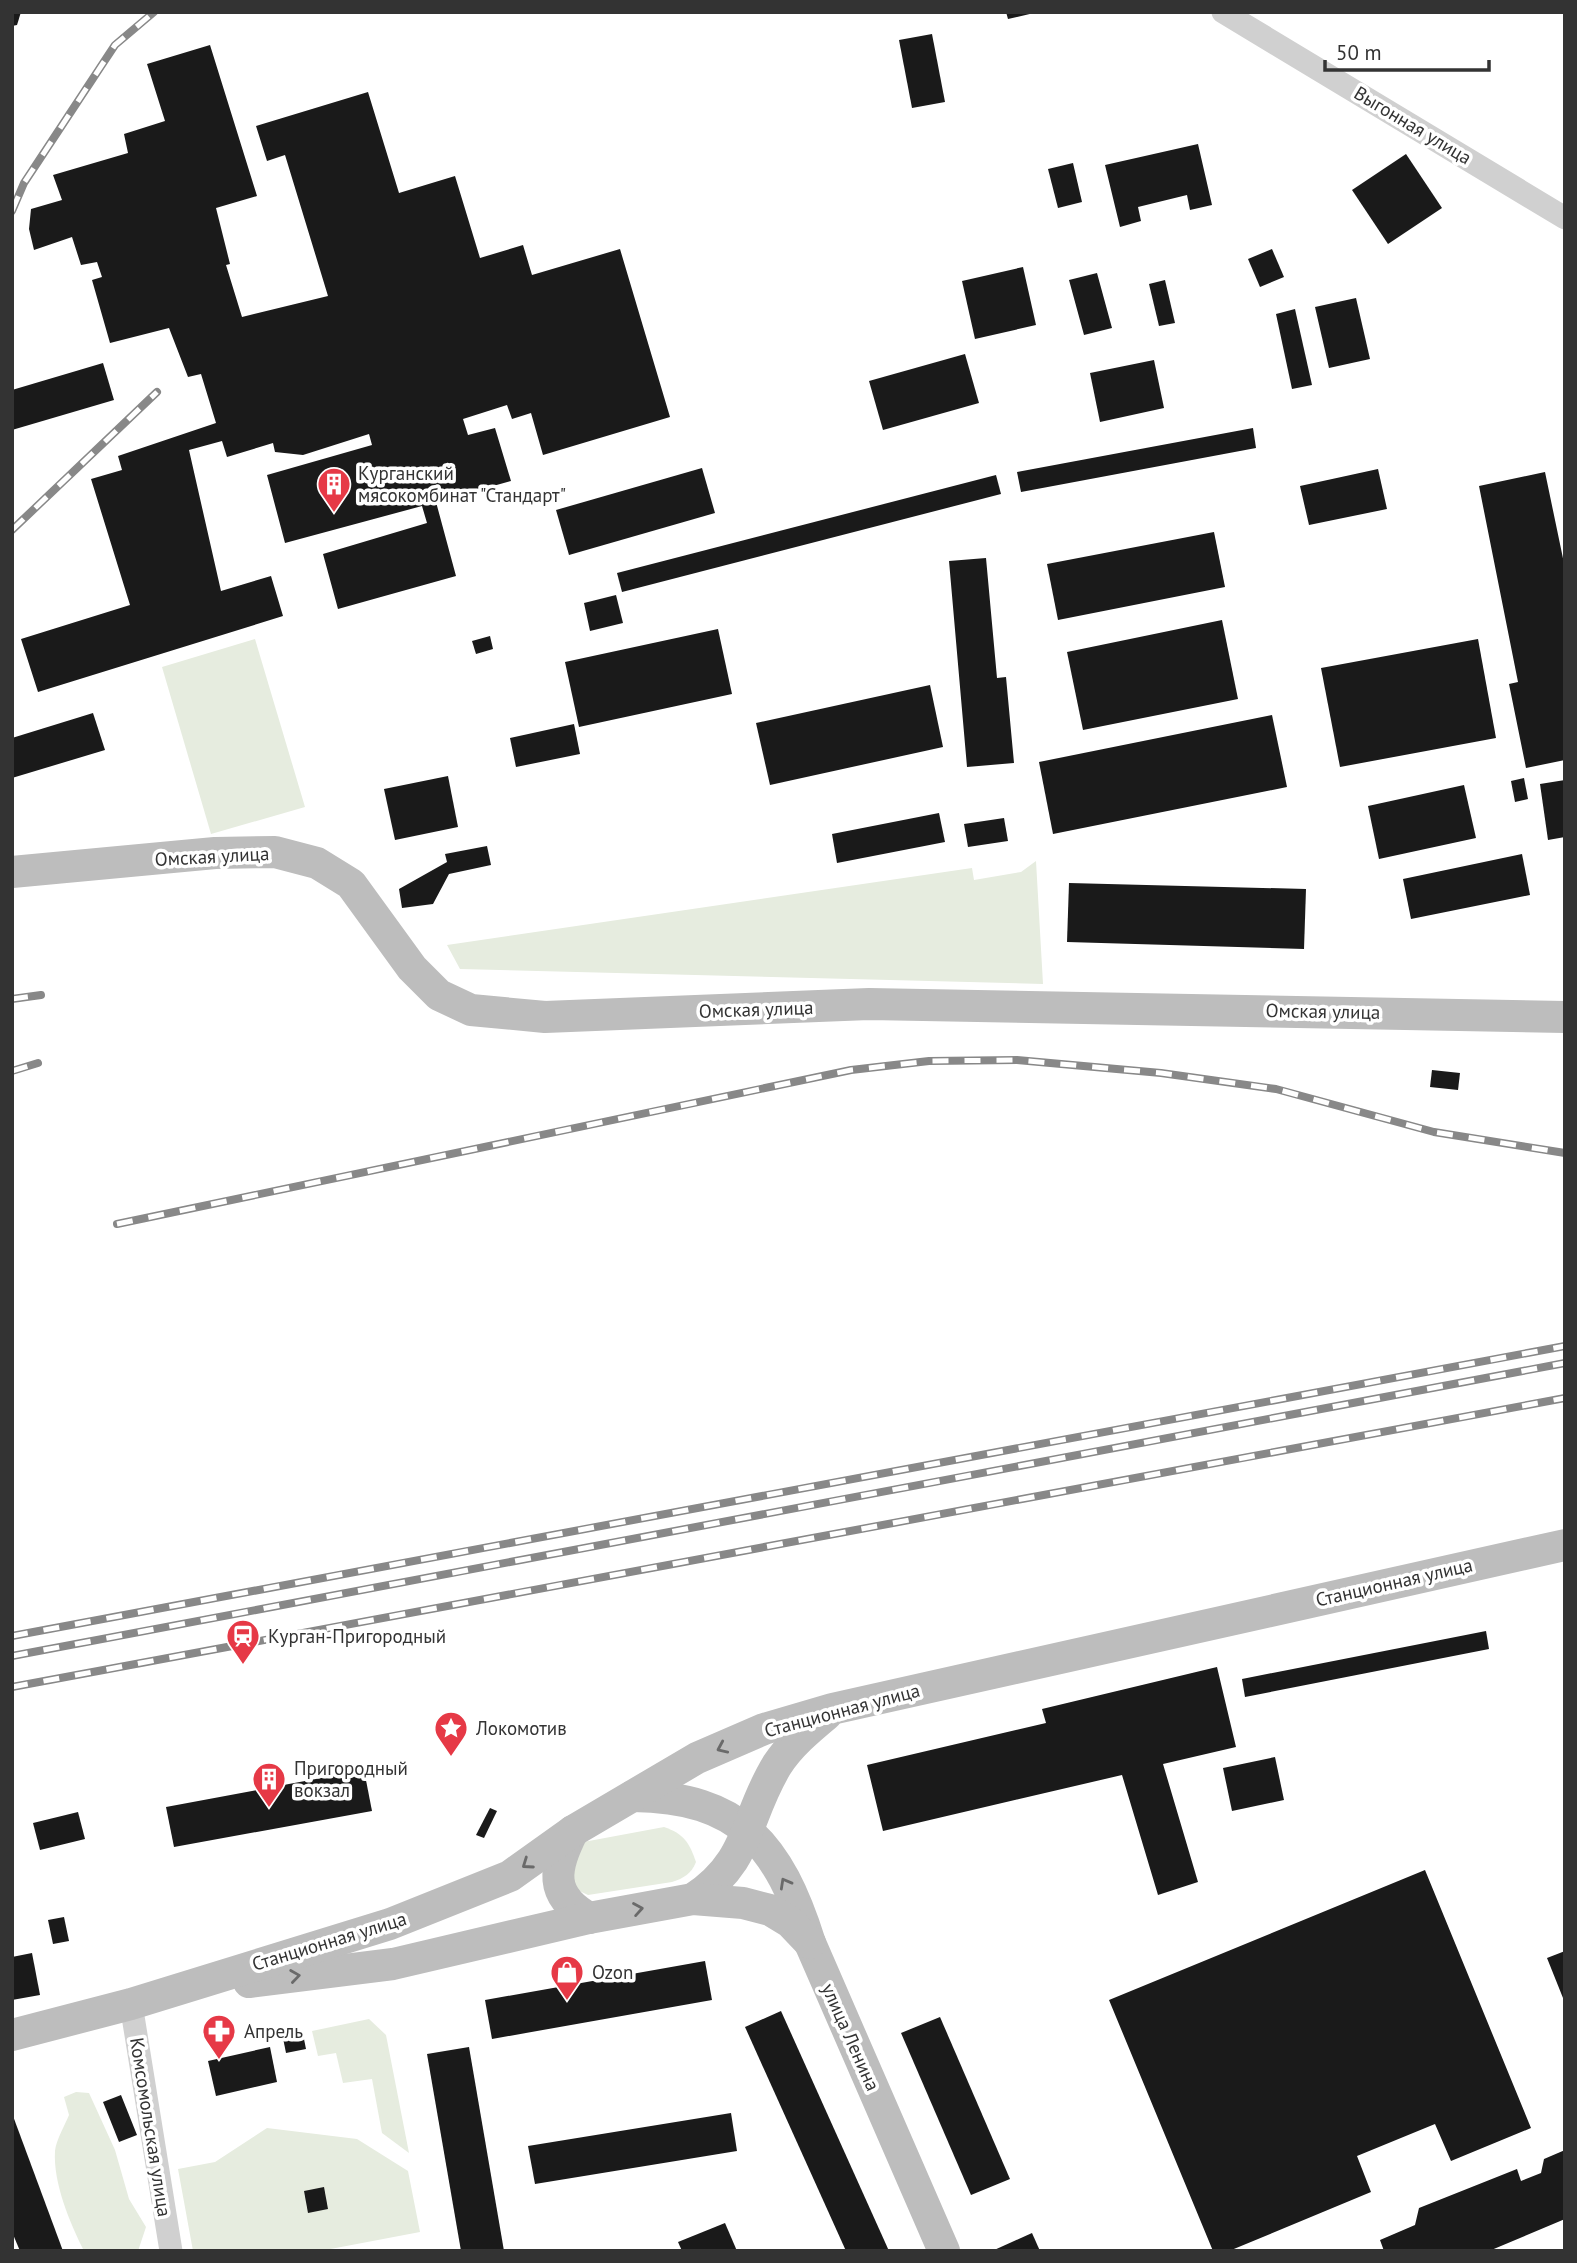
<svg xmlns="http://www.w3.org/2000/svg" width="1577" height="2263" font-family="'PT Sans',sans-serif">
	<rect width="100%" height="100%" fill="#fff"/>
	<g fill="#e6ecdf">
		<polygon points="255,639 305,807 211,834 162,667"/>
		<polygon points="1036,861 1043,984 460,969 447,945 972,868 974,880 1021,872"/>
		<path d="M664 1827C684 1834 689 1842 696 1862 691 1874 684 1878 672 1882L588 1895 571 1887 578 1843Z"/>
		<polygon points="369,2019 386,2035 409,2153 382,2133 372,2079 343,2083 336,2053 318,2056 312,2031"/>
		<path d="M76 2092 89 2093 115 2150 129 2199 146 2227 138 2251H84C70 2223 53 2183 55 2151 56 2140 65 2125 69 2115L64 2097Z"/>
		<polygon points="267,2128 357,2139 408,2171 420,2232 320,2251 193,2251 178,2169 215,2162"/>
	</g>
	<g fill="#1a1a1a">
		<polygon points="12,12 21,12 17,25 12,26"/>
		<polygon points="1006,12 1034,12 1034,13 1008,19"/>
		<polygon points="932,34 945,102 912,108 899,40"/>
		<polygon points="210,45 257,196 216,208 230,264 226,265 242,317 328,296 285,155 267,161 256,126 368,92 399,193 455,176 480,258 523,245 532,275 620,249 670,417 543,455 531,413 512,419 507,405 463,419 468,435 495,428 511,481 436,502 456,576 338,609 323,554 427,523 422,506 285,543 267,475 372,445 369,434 303,455 275,452 273,443 227,457 222,441 189,450 221,591 271,576 283,616 38,692 21,639 130,605 91,479 122,470 118,456 216,423 201,374 188,377 169,328 110,343 92,280 102,277 97,262 81,265 72,237 34,250 29,229 31,209 62,200 53,175 128,153 124,134 165,121 147,64"/>
		<polygon points="1198,144 1212,205 1190,210 1187,195 1138,207 1141,221 1120,227 1105,165"/>
		<polygon points="1406,154 1442,208 1388,244 1352,190"/>
		<polygon points="1073,163 1082,202 1058,208 1048,169"/>
		<polygon points="1272,249 1284,277 1260,287 1248,259"/>
		<polygon points="1023,267 1036,325 975,339 962,281"/>
		<polygon points="1097,273 1112,328 1084,335 1069,280"/>
		<polygon points="1165,280 1175,323 1159,326 1149,284"/>
		<polygon points="1356,298 1370,359 1329,368 1315,307"/>
		<polygon points="1295,309 1312,385 1292,389 1276,314"/>
		<polygon points="965,354 979,403 883,430 869,381"/>
		<polygon points="1154,360 1164,408 1100,422 1090,373"/>
		<polygon points="103,363 114,400 12,430 12,390"/>
		<polygon points="1253,428 1256,448 1021,492 1017,472"/>
		<polygon points="702,468 715,513 569,555 556,510"/>
		<polygon points="1378,469 1387,509 1309,525 1300,486"/>
		<polygon points="1545,472 1565,568 1565,760 1526,768 1509,684 1518,682 1479,486"/>
		<polygon points="996,475 1001,494 622,592 617,573"/>
		<polygon points="1214,532 1225,587 1058,620 1047,564"/>
		<polygon points="986,558 997,678 1006,677 1014,763 967,767 949,561"/>
		<polygon points="616,595 623,623 590,631 584,603"/>
		<polygon points="1222,620 1238,699 1083,730 1067,652"/>
		<polygon points="718,629 732,694 579,727 565,662"/>
		<polygon points="490,636 493,649 476,654 472,641"/>
		<polygon points="1478,639 1496,738 1340,767 1321,668"/>
		<polygon points="930,685 943,747 770,785 756,723"/>
		<polygon points="93,713 105,750 12,778 12,738"/>
		<polygon points="1272,715 1287,787 1053,834 1039,762"/>
		<polygon points="574,724 580,754 516,767 510,738"/>
		<polygon points="448,776 458,827 395,840 384,789"/>
		<polygon points="1524,778 1528,799 1515,802 1511,781"/>
		<polygon points="1565,780 1565,837 1548,840 1540,784"/>
		<polygon points="1464,785 1476,838 1379,859 1368,806"/>
		<polygon points="939,813 945,842 837,863 832,834"/>
		<polygon points="1004,818 1008,841 968,847 964,824"/>
		<polygon points="487,846 491,865 449,874 433,904 402,908 399,889 447,862 445,854"/>
		<polygon points="1522,854 1530,895 1411,919 1403,879"/>
		<polygon points="1069,883 1306,889 1304,949 1067,942"/>
		<polygon points="1432,1070 1460,1073 1458,1090 1430,1087"/>
		<polygon points="1486,1631 1489,1649 1245,1697 1242,1679"/>
		<polygon points="1217,1667 1236,1747 1163,1764 1198,1882 1158,1895 1122,1775 883,1831 867,1765 1046,1723 1042,1709"/>
		<polygon points="565,1725 567,1733 550,1736 548,1729"/>
		<polygon points="1275,1757 1284,1800 1232,1811 1223,1768"/>
		<polygon points="364,1770 372,1811 174,1847 166,1807"/>
		<polygon points="490,1808 497,1811 484,1838 476,1835"/>
		<polygon points="78,1812 85,1839 40,1850 33,1823"/>
		<polygon points="1425,1870 1531,2128 1451,2161 1435,2124 1357,2156 1371,2192 1229,2251 1213,2251 1109,2000"/>
		<polygon points="64,1917 69,1941 53,1944 48,1920"/>
		<polygon points="1565,1951 1565,2003 1547,1958"/>
		<polygon points="32,1953 40,1995 12,2000 12,1957"/>
		<polygon points="705,1961 712,2000 492,2039 485,2000"/>
		<polygon points="781,2011 889,2251 846,2251 745,2027"/>
		<polygon points="940,2017 1010,2179 971,2195 901,2033"/>
		<polygon points="302,2029 306,2049 286,2053 282,2033"/>
		<polygon points="270,2047 277,2082 216,2096 208,2061"/>
		<polygon points="469,2047 504,2251 461,2251 427,2054"/>
		<polygon points="121,2095 137,2135 119,2142 103,2102"/>
		<polygon points="731,2113 737,2151 535,2184 528,2146"/>
		<polygon points="13,2116 63,2251 20,2251 12,2232"/>
		<polygon points="1565,2150 1565,2219 1489,2251 1384,2251 1380,2240 1415,2225 1419,2208 1517,2169 1521,2181 1541,2173 1544,2159"/>
		<polygon points="324,2187 328,2209 308,2213 304,2191"/>
		<polygon points="725,2223 737,2251 682,2251 678,2242"/>
		<polygon points="1032,2233 1040,2251 992,2251"/>
	</g>
	<g fill="none" stroke-linecap="round" stroke-linejoin="round">
		<g stroke="#d0d0d0" stroke-width="23">
			<polyline points="1223,12 1565,218"/>
			<polyline points="131,2004 171,2251"/>
		</g>
		<g stroke="#bdbdbd" stroke-width="32">
			<polyline points="12,872 215,853 275,852 317,863 351,884 412,968 439,995 471,1010 545,1017 869,1004 1565,1017"/>
			<path d="M633 1796C740 1797 779 1845 810 1943L944 2251"/>
			<path d="M573 1831C554 1868 548 1895 589 1918"/>
			<path d="M693 1899C751 1861 744 1819 777 1765 790 1745 808 1730 826 1715"/>
			<polyline points="249,1982 393,1964 589,1918 693,1899 743,1903 770,1910 790,1922 810,1943"/>
			<polyline points="12,2035 131,2004 390,1924 510,1876 573,1831 697,1758 764,1729 832,1709 1565,1545"/>
		</g>
		<defs>
			<g id="rail">
				<polyline points="12,211 24,183 115,45 154,12"/>
				<polyline points="12,530 157,392"/>
				<polyline points="12,999 41,995"/>
				<polyline points="12,1071 38,1063"/>
				<polyline points="117,1224 851,1070 929,1061 1017,1060 1161,1073 1276,1089 1434,1132 1565,1153"/>
				<polyline points="12,1636 1565,1346"/>
				<polyline points="12,1656 1565,1363"/>
				<polyline points="12,1687 1565,1398"/>
			</g>
		</defs>
		<use href="#rail" stroke="#888" stroke-width="8"/>
		<use href="#rail" stroke="#fff" stroke-width="5" stroke-dasharray="16" stroke-linecap="butt"/>
	</g>
	<defs><path id="oneway-chevron" d="M-2-3.5L2.5 0L-2 3.5" fill="none" stroke-width="1.6" stroke-linecap="round" stroke-linejoin="round" transform="scale(1.75)"/></defs>
	<g stroke="#6a6a6a">
		<use href="#oneway-chevron" transform="translate(722 1748) rotate(156)"/>
		<use href="#oneway-chevron" transform="translate(527 1864) rotate(145)"/>
		<use href="#oneway-chevron" transform="translate(785 1883) rotate(-119)"/>
		<use href="#oneway-chevron" transform="translate(638 1909) rotate(-10)"/>
		<use href="#oneway-chevron" transform="translate(295 1976) rotate(-8)"/>
	</g>
	<defs>
		<symbol id="building-pin" viewBox="-11 -11 22 30"><path d="M0 17L-7.5 6A9.5 9.5 0 1 1 7.5 6Z" fill="#e63946" stroke="#fff"/><path d="M-4-6H4V6H1V3H-1V6H-4ZM-2.5-4.3h1.7v1.8h-1.7ZM.8-4.3h1.7v1.8H.8ZM-2.5-1h1.7V.8h-1.7ZM.8-1h1.7V.8H.8Z" fill="#fff"/></symbol>
		<symbol id="station-pin" viewBox="-11 -11 22 30"><path d="M0 17L-7.5 6A9.5 9.5 0 1 1 7.5 6Z" fill="#e63946" stroke="#fff"/><path d="M-3-6H3Q5-6 5-4V2Q5 4 3 4L4.5 6H3L1.5 4h-3L-3 6H-4.5L-3 4Q-5 4-5 2V-4Q-5-6-3-6ZM-3.5-4v3h7v-3ZM-3.5 1v1.5H-2V1ZM2 1v1.5H3.5V1Z" fill="#fff"/></symbol>
		<symbol id="sight-pin" viewBox="-11 -11 22 30"><path d="M0 17L-7.5 6A9.5 9.5 0 1 1 7.5 6Z" fill="#e63946" stroke="#fff"/><path d="M0-6L1.8-2.2L6-1.7L2.9 1.2L3.7 5.4L0 3.3L-3.7 5.4L-2.9 1.2L-6-1.7L-1.8-2.2Z" fill="#fff"/></symbol>
		<symbol id="shop-pin" viewBox="-11 -11 22 30"><path d="M0 17L-7.5 6A9.5 9.5 0 1 1 7.5 6Z" fill="#e63946" stroke="#fff"/><path d="M-5-2.5h2.3a2.7 3.5 0 0 1 5.4 0H5L5.5 6h-11ZM-1.5-2.5h3a1.5 2.3 0 0 0-3 0Z" fill="#fff"/></symbol>
		<symbol id="pharmacy-pin" viewBox="-11 -11 22 30"><path d="M0 17L-7.5 6A9.5 9.5 0 1 1 7.5 6Z" fill="#e63946" stroke="#fff"/><path d="M-2-6h4v4h4v4h-4v4h-4v-4h-4v-4h4Z" fill="#fff"/></symbol>
	</defs>
	<g fill-rule="evenodd">
		<use href="#building-pin" x="315" y="465" width="38" height="52"/>
		<use href="#station-pin" x="224" y="1617" width="38" height="52"/>
		<use href="#sight-pin" x="432" y="1709" width="38" height="52"/>
		<use href="#building-pin" x="250" y="1760" width="38" height="52"/>
		<use href="#shop-pin" x="548" y="1953" width="38" height="52"/>
		<use href="#pharmacy-pin" x="200" y="2012" width="38" height="52"/>
	</g>
	<g text-anchor="middle" stroke-width="7" stroke-linejoin="round" paint-order="stroke">
		<g font-size="19" fill="#333" stroke="#fff">
			<text transform="translate(1413 125) rotate(31)" y="7">Выгонная улица</text>
			<text transform="translate(212 856) rotate(-3)" y="7">Омская улица</text>
			<text transform="translate(756 1009) rotate(-2)" y="7">Омская улица</text>
			<text transform="translate(1323 1011) rotate(1)" y="7">Омская улица</text>
			<text transform="translate(1394 1582) rotate(-13)" y="7">Станционная улица</text>
			<text transform="translate(842 1710) rotate(-15)" y="7">Станционная улица</text>
			<text transform="translate(329 1941) rotate(-17)" y="7">Станционная улица</text>
			<text transform="translate(851 2037) rotate(66)" y="7">улица Ленина</text>
			<text transform="translate(151 2127) rotate(81)" y="7">Комсомольская улица</text>
		</g>
		<g font-size="19" fill="#333" stroke="#fff" text-anchor="start">
			<text x="358" y="480">Курганский<tspan x="358" dy="22">мясокомбинат "Стандарт"</tspan></text>
			<text x="268" y="1643">Курган-Пригородный</text>
			<text x="476" y="1735">Локомотив</text>
			<text x="294" y="1775">Пригородный<tspan x="294" dy="22">вокзал</tspan></text>
			<text x="592" y="1979">Ozon</text>
			<text x="244" y="2038">Апрель</text>
		</g>
	</g>
	<rect width="1577" height="2263" fill="none" stroke="#333333" stroke-width="28"/>
	<path d="M1325 60v10h164v-10" fill="none" stroke="#333333" stroke-width="3.5"/>
	<text x="1336" y="60" font-size="21" fill="#333333" stroke="#ffffff" stroke-width="5" paint-order="stroke">50 m</text>
</svg>
